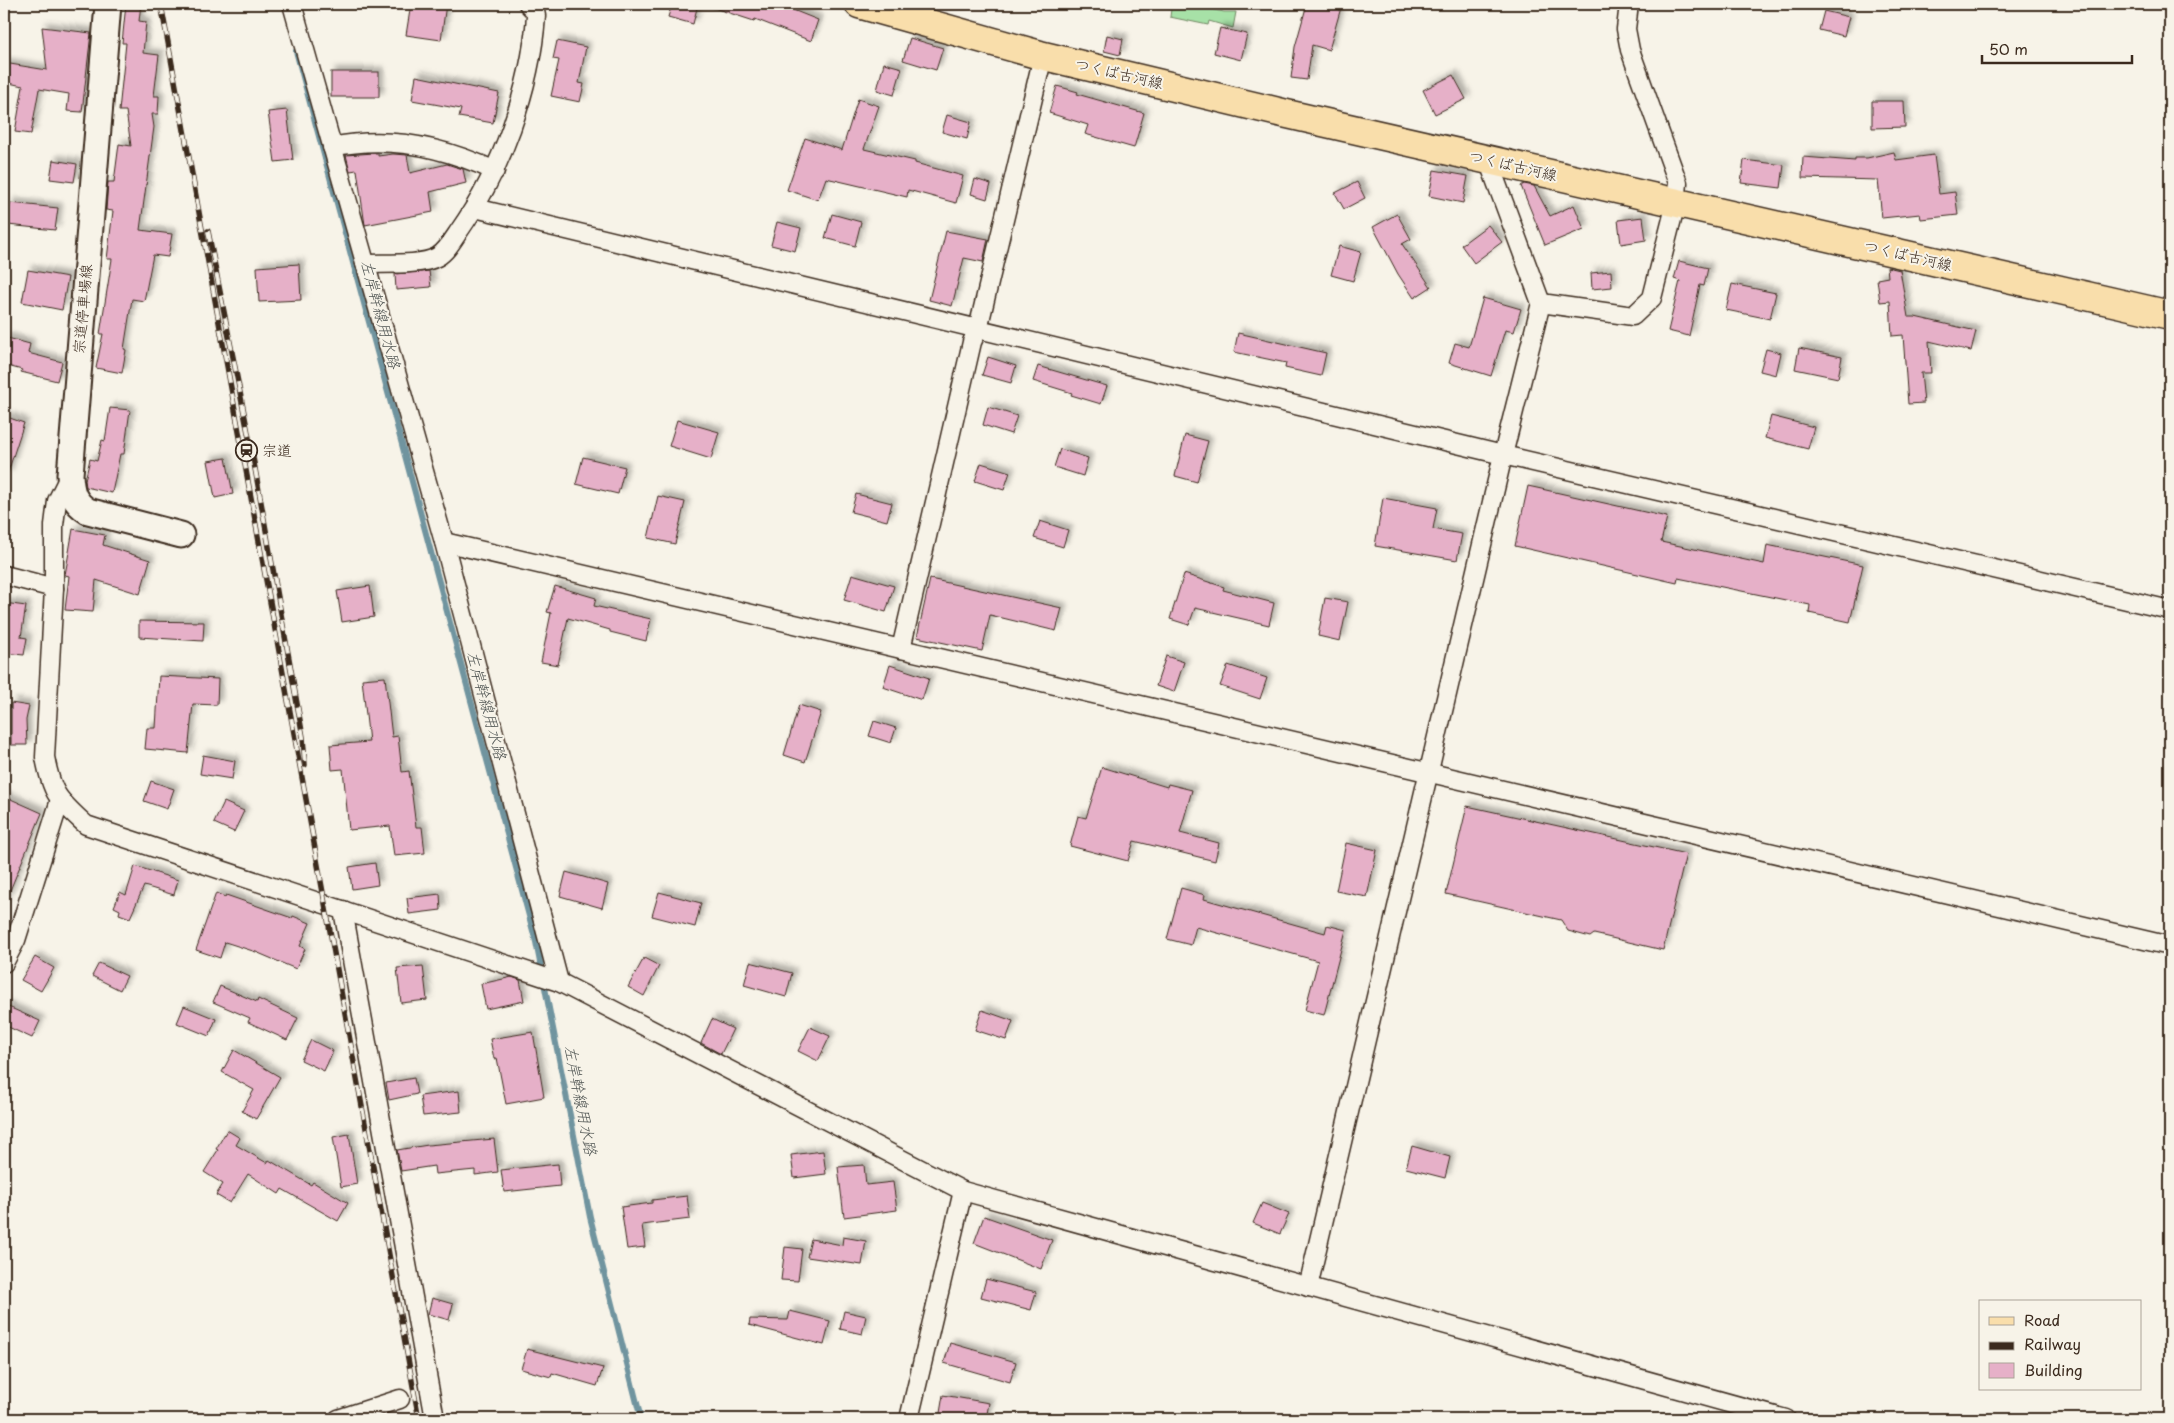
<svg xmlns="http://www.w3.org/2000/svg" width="2174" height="1423" font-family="'Playpen Sans','Klee One',sans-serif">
	<defs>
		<filter id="shadow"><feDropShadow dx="4.5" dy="-4.5" stdDeviation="2.5" flood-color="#0004"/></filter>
	</defs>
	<rect width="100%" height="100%" fill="#f7f3e8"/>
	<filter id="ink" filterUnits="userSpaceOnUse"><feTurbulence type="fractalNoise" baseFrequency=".02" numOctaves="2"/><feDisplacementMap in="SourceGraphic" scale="10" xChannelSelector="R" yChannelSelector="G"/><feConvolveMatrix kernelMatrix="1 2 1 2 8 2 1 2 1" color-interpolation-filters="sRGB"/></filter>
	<g filter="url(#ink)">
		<polygon fill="#a7e1a7" stroke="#718662" points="1140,4 1166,4 1188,8 1189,4 1195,4 1195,6 1224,12 1236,12 1233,28 1209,21 1208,25 1170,17 1171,9"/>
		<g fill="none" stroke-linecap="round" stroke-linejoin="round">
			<polyline stroke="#70949f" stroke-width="6" points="296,51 536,942 590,1217 641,1419"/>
		</g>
		<g fill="#e6b0c8" stroke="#3b2a1e" filter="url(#shadow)">
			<polygon points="126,4 141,4 139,21 146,22 143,53 159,55 154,96 159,96 158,114 152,114 154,127 140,230 172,234 168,257 153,255 144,301 132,299 124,349 126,350 122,373 96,368 103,334 100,334 112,259 107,259 113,211 106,210 108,182 114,182 119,144 131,146 126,111 119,111 126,43 122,43"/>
			<polygon points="411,4 446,4 441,40 406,35"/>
			<polygon points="672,4 698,4 693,24 668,17"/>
			<polygon points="712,4 778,4 818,20 811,41 755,19 754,21 711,7"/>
			<polygon points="1307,4 1342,4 1329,50 1312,45 1307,80 1291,78 1295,47"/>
			<polygon points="1824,11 1849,17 1844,36 1819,30"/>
			<polygon points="42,27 91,33 82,112 67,111 69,94 39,89 31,134 15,132 23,86 4,82 4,63 47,70"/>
			<polygon points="1220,28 1247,34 1241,60 1214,53"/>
			<polygon points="1107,35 1123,39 1120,55 1104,51"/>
			<polygon points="910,38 943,48 936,70 903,60"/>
			<polygon points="557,41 586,47 579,83 584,84 580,102 551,96 559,60 553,59"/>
			<polygon points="884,63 902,68 894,95 877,90"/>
			<rect x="331" y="72" width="48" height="25"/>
			<polygon points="1453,75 1466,99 1435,114 1423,90"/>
			<polygon points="416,76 499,93 493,123 459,117 461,109 412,100"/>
			<polygon points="1057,86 1078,92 1077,94 1144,113 1134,148 1085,134 1088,125 1049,113"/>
			<polygon points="858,99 879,106 864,149 915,161 915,163 963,176 956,203 908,190 907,197 826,178 818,200 787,190 805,138 842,150"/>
			<polygon points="1872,101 1904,101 1905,127 1872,128"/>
			<polygon points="287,110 293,160 275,162 268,112"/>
			<polygon points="947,115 971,122 967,139 942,132"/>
			<polygon points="1894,152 1896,160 1934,155 1939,194 1955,192 1958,215 1921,219 1920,214 1882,218 1878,180 1802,178 1803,157 1855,161 1855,158 1867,158"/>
			<polygon points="374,153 378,153 378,156 393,154 407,155 410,173 447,164 453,166 463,169 466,183 430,192 433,212 365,225 357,170 350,171 346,155"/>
			<polygon points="53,160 77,164 74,182 50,179"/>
			<polygon points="1744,160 1784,165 1781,188 1741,183"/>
			<polygon points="1434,170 1468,176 1463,203 1429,196"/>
			<polygon points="975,179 991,184 987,199 971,194"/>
			<polygon points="1357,182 1365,198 1344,209 1335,193"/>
			<polygon points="1524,184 1534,186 1550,216 1574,205 1584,229 1545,245 1521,186"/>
			<polygon points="10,203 58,208 55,230 8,225"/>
			<polygon points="832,214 861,222 855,246 825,238"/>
			<polygon points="1397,214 1411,239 1402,244 1431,287 1414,298 1398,274 1373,227"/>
			<polygon points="1643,217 1646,240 1621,244 1618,220"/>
			<polygon points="777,222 801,228 795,251 771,245"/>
			<polygon points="1488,225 1502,242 1474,263 1461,245"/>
			<polygon points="946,231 988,239 983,262 964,258 952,306 929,300"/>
			<polygon points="1339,246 1361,252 1353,281 1331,275"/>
			<polygon points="1679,261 1708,268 1704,286 1700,285 1689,336 1668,331 1680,281 1674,279"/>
			<polygon points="299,264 301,300 259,302 257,267"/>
			<polygon points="1887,267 1900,270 1908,317 1915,317 1976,331 1971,351 1929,341 1931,373 1921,373 1924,403 1908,404 1903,335 1892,336 1890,301 1880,302 1877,279 1888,277"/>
			<polygon points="28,270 68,277 62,310 22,302"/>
			<polygon points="429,271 431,287 396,290 395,274"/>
			<polygon points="1611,271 1612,287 1592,289 1591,273"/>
			<polygon points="1732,284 1776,293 1770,319 1726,310"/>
			<polygon points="1483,298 1521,309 1514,332 1505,330 1491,376 1449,363 1455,343 1469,347"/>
			<polygon points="1238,333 1326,353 1321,376 1285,368 1286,363 1234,352"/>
			<polygon points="4,337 30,344 28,353 62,362 57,381 21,372 22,370 4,365"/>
			<polygon points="1799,348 1842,357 1838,378 1795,369"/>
			<polygon points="1766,349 1781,353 1776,375 1760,371"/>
			<polygon points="988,357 1016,366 1011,383 982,375"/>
			<polygon points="1038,366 1107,386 1101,404 1071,395 1072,393 1033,381"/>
			<polygon points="988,407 1017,416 1011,434 983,425"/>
			<polygon points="110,408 130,410 124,454 120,454 112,493 86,487 85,480 90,459 97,461 102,440 105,441"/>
			<polygon points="4,416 24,423 7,475 4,474"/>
			<polygon points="1771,416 1814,427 1808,449 1765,438"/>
			<polygon points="677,420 719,432 711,459 669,446"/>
			<polygon points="1185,435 1208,441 1197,482 1175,476"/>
			<polygon points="1060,449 1088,458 1083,476 1054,467"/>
			<polygon points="583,457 625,467 618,494 576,484"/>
			<polygon points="226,458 233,494 215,498 208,461"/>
			<polygon points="981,463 1010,472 1004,490 975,481"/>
			<polygon points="1528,486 1667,517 1661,542 1685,547 1764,564 1767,545 1863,565 1850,622 1809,613 1810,605 1678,578 1677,583 1515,546"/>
			<polygon points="856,494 892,503 887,521 851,512"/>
			<polygon points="658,496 685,502 675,544 648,538"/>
			<polygon points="1383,498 1437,508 1433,529 1462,534 1457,560 1375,546"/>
			<polygon points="1040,521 1068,530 1063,547 1034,538"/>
			<polygon points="73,529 105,535 103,545 150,560 140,594 96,580 93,612 65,610 69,576 65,575"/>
			<polygon points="852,574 894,586 886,612 844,600"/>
			<polygon points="1184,574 1224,587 1223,590 1274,603 1269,625 1195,608 1189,625 1170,619"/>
			<polygon points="930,579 1062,608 1056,631 990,615 982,651 917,637"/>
			<polygon points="370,586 374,617 342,622 337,591"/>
			<polygon points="555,586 596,598 594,606 651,619 646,641 610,632 610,630 568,618 558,665 541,662 551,613 547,612"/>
			<polygon points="1325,598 1348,602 1340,641 1318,636"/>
			<polygon points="4,603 26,606 21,637 27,638 24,655 4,653 7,622 4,621"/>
			<polygon points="139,621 204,622 203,641 139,637"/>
			<polygon points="1166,656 1184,662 1174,692 1156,686"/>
			<polygon points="890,665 929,678 922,700 883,687"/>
			<polygon points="1228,665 1267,678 1260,699 1220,686"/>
			<polygon points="159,676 218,679 217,705 193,704 188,753 145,749 147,728 156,728"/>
			<polygon points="385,677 392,737 398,736 402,772 409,771 416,827 422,827 425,853 394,856 390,826 349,830 343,769 332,770 330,745 369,742 362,679"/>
			<polygon points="11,703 29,706 26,720 27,745 11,745"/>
			<polygon points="799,705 821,712 805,762 784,755"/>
			<polygon points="874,721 896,728 891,743 869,736"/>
			<polygon points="203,755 235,761 232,779 200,774"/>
			<polygon points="1102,767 1167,787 1168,784 1192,790 1180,833 1219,843 1215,861 1134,841 1128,861 1070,846 1078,816 1086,818"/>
			<polygon points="151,781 174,789 167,809 144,801"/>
			<polygon points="4,796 42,813 4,905"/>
			<polygon points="224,802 244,811 234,832 214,823"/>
			<polygon points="1467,806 1686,854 1663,950 1594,934 1590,937 1568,931 1561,920 1446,894"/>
			<polygon points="1346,843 1377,850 1367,897 1336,891"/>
			<polygon points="375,863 378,885 352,889 349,867"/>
			<polygon points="135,866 178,880 174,895 144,886 130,918 119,914 120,910 114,907 120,892 126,895"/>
			<polygon points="566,872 608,884 602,908 560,896"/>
			<polygon points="1181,888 1205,895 1204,899 1325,933 1327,925 1346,930 1324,1015 1305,1010 1318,961 1196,927 1191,945 1167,939"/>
			<polygon points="659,892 701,903 695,927 652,916"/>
			<polygon points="216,893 225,897 226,895 292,918 293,916 310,923 300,946 305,949 296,969 256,952 225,942 220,958 196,950"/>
			<polygon points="440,894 441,910 409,914 407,898"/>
			<polygon points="35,957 54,968 41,991 21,980"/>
			<polygon points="644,958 659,966 644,996 628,987"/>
			<polygon points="750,962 792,973 786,997 744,985"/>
			<polygon points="99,963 127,976 120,990 92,976"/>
			<polygon points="423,966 427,1000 401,1003 397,968"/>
			<polygon points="512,977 520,980 524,1001 486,1009 481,984"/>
			<polygon points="220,986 257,1002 258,999 298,1018 287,1040 248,1022 250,1018 213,1002"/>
			<polygon points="4,1005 40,1021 32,1038 4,1025"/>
			<polygon points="184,1006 216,1019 209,1036 177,1023"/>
			<polygon points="982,1010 1013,1021 1006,1040 975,1030"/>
			<polygon points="712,1019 733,1029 721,1054 701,1043"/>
			<polygon points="810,1027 830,1036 818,1061 798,1051"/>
			<polygon points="533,1032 544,1097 506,1104 497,1058 494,1059 490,1039"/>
			<polygon points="311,1040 333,1051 324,1071 301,1060"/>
			<polygon points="234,1050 280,1077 256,1119 242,1111 254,1090 222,1072"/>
			<polygon points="414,1078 417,1094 389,1100 386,1083"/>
			<polygon points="459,1091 461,1112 423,1116 420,1096"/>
			<polygon points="227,1130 240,1138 236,1145 267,1163 269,1160 311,1185 313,1182 348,1203 338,1221 282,1189 279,1194 248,1174 230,1203 216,1195 223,1184 204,1172 218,1150 216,1149"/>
			<polygon points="349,1134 357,1184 341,1187 333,1137"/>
			<polygon points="494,1139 498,1172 475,1175 475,1170 435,1174 434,1166 401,1171 397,1150 428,1145"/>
			<polygon points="1412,1146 1450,1157 1445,1178 1406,1168"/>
			<polygon points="823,1151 826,1174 794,1178 791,1155"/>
			<polygon points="558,1164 560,1186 504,1192 501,1170"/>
			<polygon points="864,1165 866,1185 893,1182 897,1210 844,1217 838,1167"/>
			<polygon points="687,1196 690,1219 642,1225 645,1247 627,1249 621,1207 652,1203 652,1200"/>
			<polygon points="1262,1203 1289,1214 1280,1234 1253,1223"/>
			<polygon points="984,1216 1052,1240 1041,1269 974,1243"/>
			<polygon points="843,1237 866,1241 862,1265 807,1257 811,1239 842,1245"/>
			<polygon points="785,1247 802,1249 798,1281 781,1280"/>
			<polygon points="986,1279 1036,1292 1031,1310 981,1297"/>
			<polygon points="432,1298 453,1304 449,1320 428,1314"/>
			<polygon points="790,1311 830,1321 824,1345 749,1325 750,1319 788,1320"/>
			<polygon points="844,1311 866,1316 862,1334 840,1329"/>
			<polygon points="950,1343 1016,1362 1010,1382 944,1363"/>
			<polygon points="527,1349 603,1368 597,1386 552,1373 551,1377 521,1369"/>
			<polygon points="943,1395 989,1403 986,1419 939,1419"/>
		</g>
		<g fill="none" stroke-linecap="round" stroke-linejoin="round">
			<defs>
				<g id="street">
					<polyline points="292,4 444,542 559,982"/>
					<path d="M332 147C388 135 444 147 495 171"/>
					<polyline points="475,208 1503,455 2170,610"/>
					<path d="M365 264C384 263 421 266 437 257 446 252 453 240 459 231 501 172 531 88 536 16L535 11 528 4"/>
					<polyline points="1541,303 1633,316 1652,298 1676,203 1678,183 1630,50 1626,29 1629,4"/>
					<path d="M70 475 57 501 54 525V588L45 757C52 795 58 799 86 825L559 982 963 1191 1786 1419"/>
					<polyline points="444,542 2170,946"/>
					<polyline points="4,575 54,588"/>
					<polyline points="901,649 972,342 978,329 1043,56"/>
					<polyline points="343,910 435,1419"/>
					<polyline points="4,963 16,940 60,800"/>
					<polyline points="1308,1287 1503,455 1541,303 1488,160"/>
					<polyline points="338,1419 400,1399"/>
					<polyline points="909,1419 963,1191"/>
				</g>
				<path id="secondary" d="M108 4 70 475C71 491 73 502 88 511L181 535"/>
				<polyline id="primary" points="859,4 1040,55 1287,114 2170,315"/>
			</defs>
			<use href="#street" stroke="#3b2a1e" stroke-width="21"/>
			<use href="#secondary" stroke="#3b2a1e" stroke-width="29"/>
			<use href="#primary" stroke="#3b2a1e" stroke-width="31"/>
			<use href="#street" stroke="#f7f3e8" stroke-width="18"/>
			<use href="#secondary" stroke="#f7f3e8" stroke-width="25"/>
			<use href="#primary" stroke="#f9deab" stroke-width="28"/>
			<defs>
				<g id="rail">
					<polyline points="161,4 419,1419"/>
					<polyline points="208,231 254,463 303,737 305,765"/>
				</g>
			</defs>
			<use href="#rail" stroke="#3b2a1e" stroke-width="5.5"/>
			<use href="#rail" stroke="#f7f3e8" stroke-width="4" stroke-dasharray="11" stroke-linecap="butt"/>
		</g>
	</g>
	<defs>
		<symbol id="station-ring" viewBox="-11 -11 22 22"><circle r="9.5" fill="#f7f3e8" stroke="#3b2a1e" stroke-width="1.5"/><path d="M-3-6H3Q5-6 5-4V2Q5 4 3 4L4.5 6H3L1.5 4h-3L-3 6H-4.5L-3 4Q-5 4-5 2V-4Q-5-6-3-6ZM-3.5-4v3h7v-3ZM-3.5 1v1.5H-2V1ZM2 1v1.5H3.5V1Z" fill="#3b2a1e"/></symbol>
	</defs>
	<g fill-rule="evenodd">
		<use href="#station-ring" x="234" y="438" width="25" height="25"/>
	</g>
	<g text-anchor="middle" stroke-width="4" stroke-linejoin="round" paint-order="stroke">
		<g font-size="15" fill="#3b2a1e" stroke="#f7f3e8">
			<text transform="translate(1119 74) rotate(13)" y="5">つくば古河線</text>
			<text transform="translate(1513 166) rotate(13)" y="5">つくば古河線</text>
			<text transform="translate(1908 256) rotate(13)" y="5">つくば古河線</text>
			<text transform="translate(83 309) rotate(-85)" y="5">宗道停車場線</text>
		</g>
		<g font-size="15" fill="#3b2a1e" stroke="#f7f3e8" text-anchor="start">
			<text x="262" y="456">宗道</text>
		</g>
		<g font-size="16" font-style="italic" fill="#515654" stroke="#f7f3e8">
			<text transform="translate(381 314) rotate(75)" y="6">左岸幹線用水路</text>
			<text transform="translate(487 705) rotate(75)" y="6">左岸幹線用水路</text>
			<text transform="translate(581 1100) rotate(79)" y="6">左岸幹線用水路</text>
		</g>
	</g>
	<rect width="2174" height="1423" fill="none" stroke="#f7f3e8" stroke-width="20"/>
	<rect x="10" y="10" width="2154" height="1403" fill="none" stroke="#3b2a1e" stroke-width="2" filter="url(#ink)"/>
	<rect x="1979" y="1300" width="162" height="90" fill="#f7f3e8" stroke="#aca397"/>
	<rect x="1989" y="1317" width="25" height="8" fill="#f9deab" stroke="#aca397"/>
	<text x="2024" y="1326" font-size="15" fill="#3b2a1e">Road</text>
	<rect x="1989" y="1342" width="25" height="8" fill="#3b2a1e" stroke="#aca397"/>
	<text x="2024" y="1350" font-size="15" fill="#3b2a1e">Railway</text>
	<rect x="1989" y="1363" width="25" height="15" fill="#e6b0c8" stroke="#aca397"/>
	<text x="2024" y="1376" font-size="15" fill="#3b2a1e">Building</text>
	<path d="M1982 55v8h150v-8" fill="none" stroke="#3b2a1e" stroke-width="2.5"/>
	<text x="1989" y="55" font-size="15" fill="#3b2a1e" stroke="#f7f3e8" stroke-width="4" paint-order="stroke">50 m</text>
</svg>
